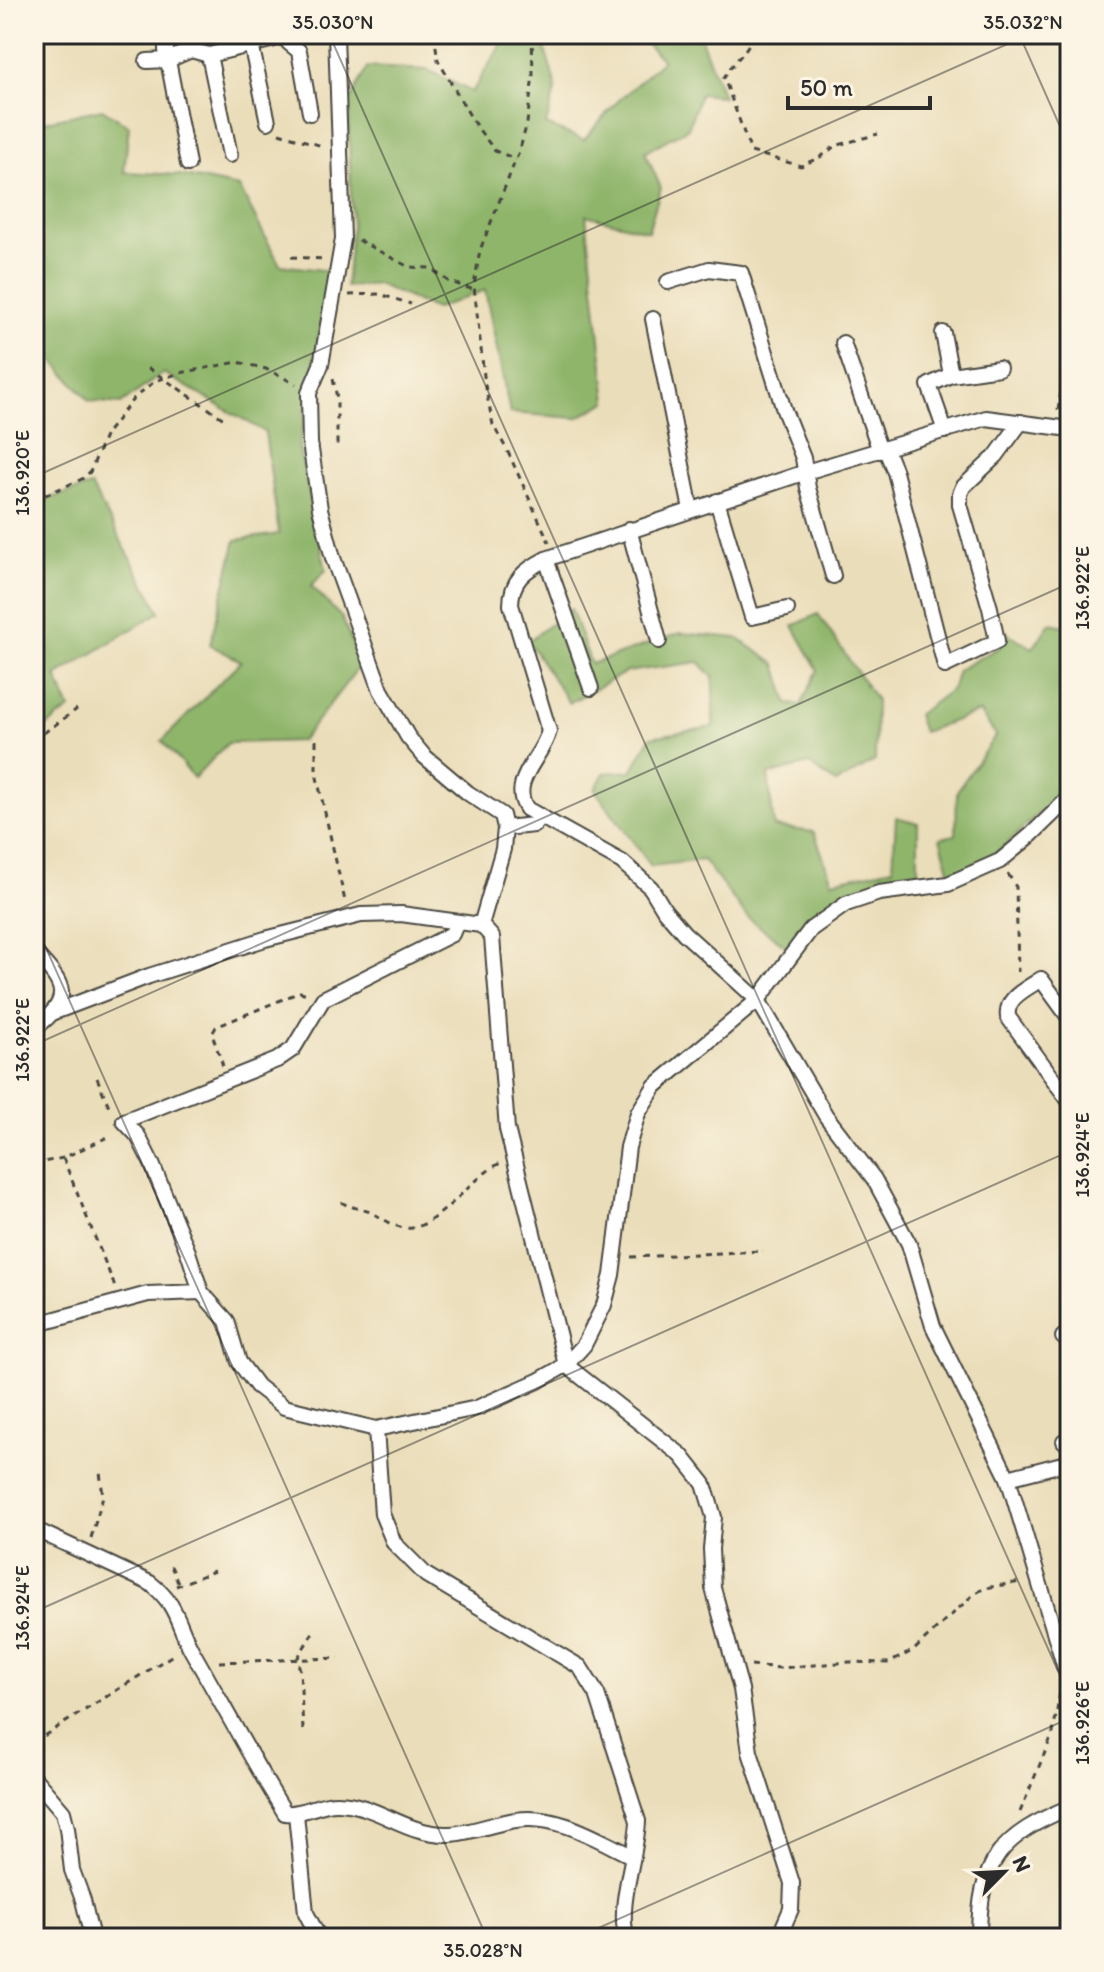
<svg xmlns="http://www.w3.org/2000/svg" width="1104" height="1972" font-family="Itim,sans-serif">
	<rect width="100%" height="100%" fill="#fcf5e5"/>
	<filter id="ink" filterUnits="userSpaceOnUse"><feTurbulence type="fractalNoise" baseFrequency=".0125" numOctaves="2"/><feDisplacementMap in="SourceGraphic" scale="16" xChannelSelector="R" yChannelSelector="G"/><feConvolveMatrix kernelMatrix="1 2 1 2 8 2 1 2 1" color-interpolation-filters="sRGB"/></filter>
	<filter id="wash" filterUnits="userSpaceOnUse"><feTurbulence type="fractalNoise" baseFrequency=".006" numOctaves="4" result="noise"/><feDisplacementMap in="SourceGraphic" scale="32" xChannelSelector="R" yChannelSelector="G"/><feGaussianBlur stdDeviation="1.8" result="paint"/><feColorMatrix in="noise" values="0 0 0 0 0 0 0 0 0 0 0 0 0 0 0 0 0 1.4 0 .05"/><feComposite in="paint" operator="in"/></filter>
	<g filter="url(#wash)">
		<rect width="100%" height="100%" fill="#eaddb9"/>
		<g fill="#8fb56a" stroke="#5d704a" stroke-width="2">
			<polygon points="508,34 541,34 556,87 546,125 584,140 614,105 663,60 636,34 699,34 723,96 700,94 688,128 645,152 661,188 648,231 586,215 607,402 577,418 510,413 485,290 435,309 377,284 346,287 352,226 348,104 368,67 428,70 472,92"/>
			<polygon points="102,109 129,126 124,172 180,175 239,187 280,265 331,271 299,448 326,570 311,586 342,618 361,664 301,741 228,743 194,778 162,741 241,661 210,645 236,540 279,534 265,432 163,373 121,404 89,401 34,338 34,130 42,122"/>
			<polygon points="91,486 160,612 56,676 70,709 34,736 34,503"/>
			<polygon points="571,609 591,664 680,633 737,638 776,664 788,704 801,705 818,670 793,626 818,614 876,700 875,761 836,783 809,764 768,775 774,827 814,832 832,881 893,868 896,817 918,823 918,878 849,894 810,921 790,949 747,917 703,860 651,866 595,790 604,773 632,771 651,737 713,727 713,677 699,662 626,672 569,703 528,641"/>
			<polygon points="1050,623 1070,627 1070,784 998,852 951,876 940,838 956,835 957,791 996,735 979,712 923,732 917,715 953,688 958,670 1000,647 1005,632 1033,648"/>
		</g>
	</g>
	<g filter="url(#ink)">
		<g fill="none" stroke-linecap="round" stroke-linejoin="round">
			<defs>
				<g id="street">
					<polyline points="166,34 166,50 188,164"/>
					<polyline points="181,34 191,50 209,55 295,34"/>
					<polyline points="287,34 289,43 299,51 310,113"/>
					<polyline points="336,34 343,239 321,365 309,393 310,443 320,509 333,558 381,690 408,737 424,756 468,793 502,815 505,828"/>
					<polyline points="251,44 268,122"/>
					<polyline points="209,55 230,155"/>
					<polyline points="147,61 168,60 191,50"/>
					<polyline points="668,282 709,269 741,273 784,410 803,458 808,488 833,576"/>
					<polyline points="653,319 691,510"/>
					<polyline points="943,333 951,375"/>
					<polyline points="843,343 880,451"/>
					<path d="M1070 429 986 418 806 472 546 559C525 570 511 580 511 605L549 731C542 758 508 782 527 809L622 862 651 888 665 911 684 933 758 1000 826 1116 874 1179 909 1244 933 1326 1008 1478 1065 1668 1070 1673"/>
					<polyline points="945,431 929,385 951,375 999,368"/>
					<polyline points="886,450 895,472 945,666 997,641 990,608 960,505 960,494 963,487 996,456 1021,422"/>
					<polyline points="717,501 752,617 787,609"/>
					<polyline points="629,529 659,641"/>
					<polyline points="546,559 591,688"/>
					<polyline points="457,922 452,934 323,999 293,1049 277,1060 124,1121 138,1136 152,1164 188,1252 201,1292 227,1321 239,1362 257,1386 284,1407 376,1429 477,1408 538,1381 566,1365 584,1345 604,1305 612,1275 628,1147 638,1113 655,1086 758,1000 811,929 846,904 879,893 948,884 1000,861 1031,835 1070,797"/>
					<polyline points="481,925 503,849 505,828 534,825 541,816"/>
					<path d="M34 952C66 986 74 998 34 1029"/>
					<polyline points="57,1011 149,976 265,939 361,915 401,914 481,925 492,937 507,1129 566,1365 681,1455 704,1484 714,1517 711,1549 713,1588 741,1689 750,1752 792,1883 791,1909 781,1932 774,1938"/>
					<path d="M1070 1019 1041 979C1027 989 1005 997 1008 1017L1070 1102"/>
					<polyline points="1070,1168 1068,1170 1070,1183"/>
					<polyline points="34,1325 148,1294 201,1292"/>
					<polyline points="1063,1337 1070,1342"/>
					<path d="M376 1429 382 1514 394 1543 426 1575 580 1667 597 1694 638 1821C637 1854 616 1908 627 1938"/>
					<polyline points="1064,1441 1070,1445"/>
					<polyline points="1008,1478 1070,1462"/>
					<path d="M34 1529 150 1583C179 1606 176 1622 192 1651 223 1705 252 1760 285 1813 303 1815 320 1802 338 1803 378 1804 407 1836 450 1834 472 1833 494 1823 516 1820 556 1813 598 1840 632 1856"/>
					<polyline points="34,1778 63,1812 67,1828 72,1870 83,1900 92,1938"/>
					<polyline points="296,1814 306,1913 319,1938"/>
					<path d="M979 1938C979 1860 1001 1836 1070 1807"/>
				</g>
			</defs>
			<use href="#street" stroke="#484640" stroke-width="18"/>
			<g stroke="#484640" stroke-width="3" stroke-dasharray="6 6" stroke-linecap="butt">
				<polyline points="434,34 438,60 474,123 495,151 516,159"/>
				<polyline points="532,34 533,75 527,123 520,149 480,250 474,286 485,385 493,425 507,450 549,542"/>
				<path d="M753 34C749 51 732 62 724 78L751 152 801 166 822 156 835 146 878 134"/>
				<polyline points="279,133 322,146"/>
				<polyline points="358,240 409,267 430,268 448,281 474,290"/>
				<polyline points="291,257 324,259"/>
				<polyline points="349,295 379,294 411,304"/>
				<polyline points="148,368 224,419"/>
				<polyline points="333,379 337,398 337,446"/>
				<polyline points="1058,410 1070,335"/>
				<polyline points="34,500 82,479 90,472 106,434 134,398 155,381 180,373 238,362 266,369 296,384"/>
				<polyline points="34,740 77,709"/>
				<polyline points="316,740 316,773 345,901"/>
				<polyline points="1008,874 1016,887 1018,972"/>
				<polyline points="1064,941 1070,949"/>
				<polyline points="223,1066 212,1034 216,1027 300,992 308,994"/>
				<polyline points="97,1078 111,1111"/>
				<polyline points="63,1158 115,1287"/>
				<polyline points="34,1164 63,1158 112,1135"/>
				<path d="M341 1202C351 1208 360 1208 370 1212 381 1217 392 1226 404 1228 435 1233 472 1175 501 1163"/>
				<polyline points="631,1257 763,1251"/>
				<polyline points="91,1538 103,1496 100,1472"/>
				<polyline points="171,1566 179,1585"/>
				<polyline points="176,1586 214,1571"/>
				<polyline points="219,1662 339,1658"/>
				<polyline points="751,1665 780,1668 849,1662 889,1663 914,1650 974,1594 985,1588 1020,1582"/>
				<polyline points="303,1730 300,1670 297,1659 315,1629"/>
				<polyline points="34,1742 176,1653"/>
				<polyline points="1020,1812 1053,1733 1061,1687"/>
			</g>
			<use href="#street" stroke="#fff" stroke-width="14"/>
		</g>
	</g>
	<path fill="none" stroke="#2b2b2b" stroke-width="2" stroke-opacity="0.45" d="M329 34 1070 1698M1019 34 1070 149M34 477 1030 34M34 921 487 1938M34 1045 1070 583M34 1612 1070 1151M576 1938 1070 1718"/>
	<rect width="1104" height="1972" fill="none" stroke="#fcf5e5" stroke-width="88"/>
	<g transform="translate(1004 1872) rotate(66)" stroke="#fcf5e5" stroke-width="6" paint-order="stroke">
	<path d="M0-6L14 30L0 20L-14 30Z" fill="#2b2b2b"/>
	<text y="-12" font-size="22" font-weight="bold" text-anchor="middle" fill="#2b2b2b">N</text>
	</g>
	<path d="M788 96v12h142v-12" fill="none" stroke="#2b2b2b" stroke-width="4"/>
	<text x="800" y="96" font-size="24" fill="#2b2b2b" stroke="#fcf5e5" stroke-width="6" paint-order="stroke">50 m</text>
	<rect x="44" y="44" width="1016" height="1884" fill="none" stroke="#2b2b2b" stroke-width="3"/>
	<g font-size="20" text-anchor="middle" fill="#2b2b2b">
		<text x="333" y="29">35.030°N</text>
		<text x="1023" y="29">35.032°N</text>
		<text transform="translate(22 473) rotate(-90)" y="7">136.920°E</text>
		<text transform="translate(1082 588) rotate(-90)" y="7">136.922°E</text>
		<text transform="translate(22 1040) rotate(-90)" y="7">136.922°E</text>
		<text transform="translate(1082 1155) rotate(-90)" y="7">136.924°E</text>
		<text transform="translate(22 1608) rotate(-90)" y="7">136.924°E</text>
		<text transform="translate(1082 1723) rotate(-90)" y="7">136.926°E</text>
		<text x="483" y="1957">35.028°N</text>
	</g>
</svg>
